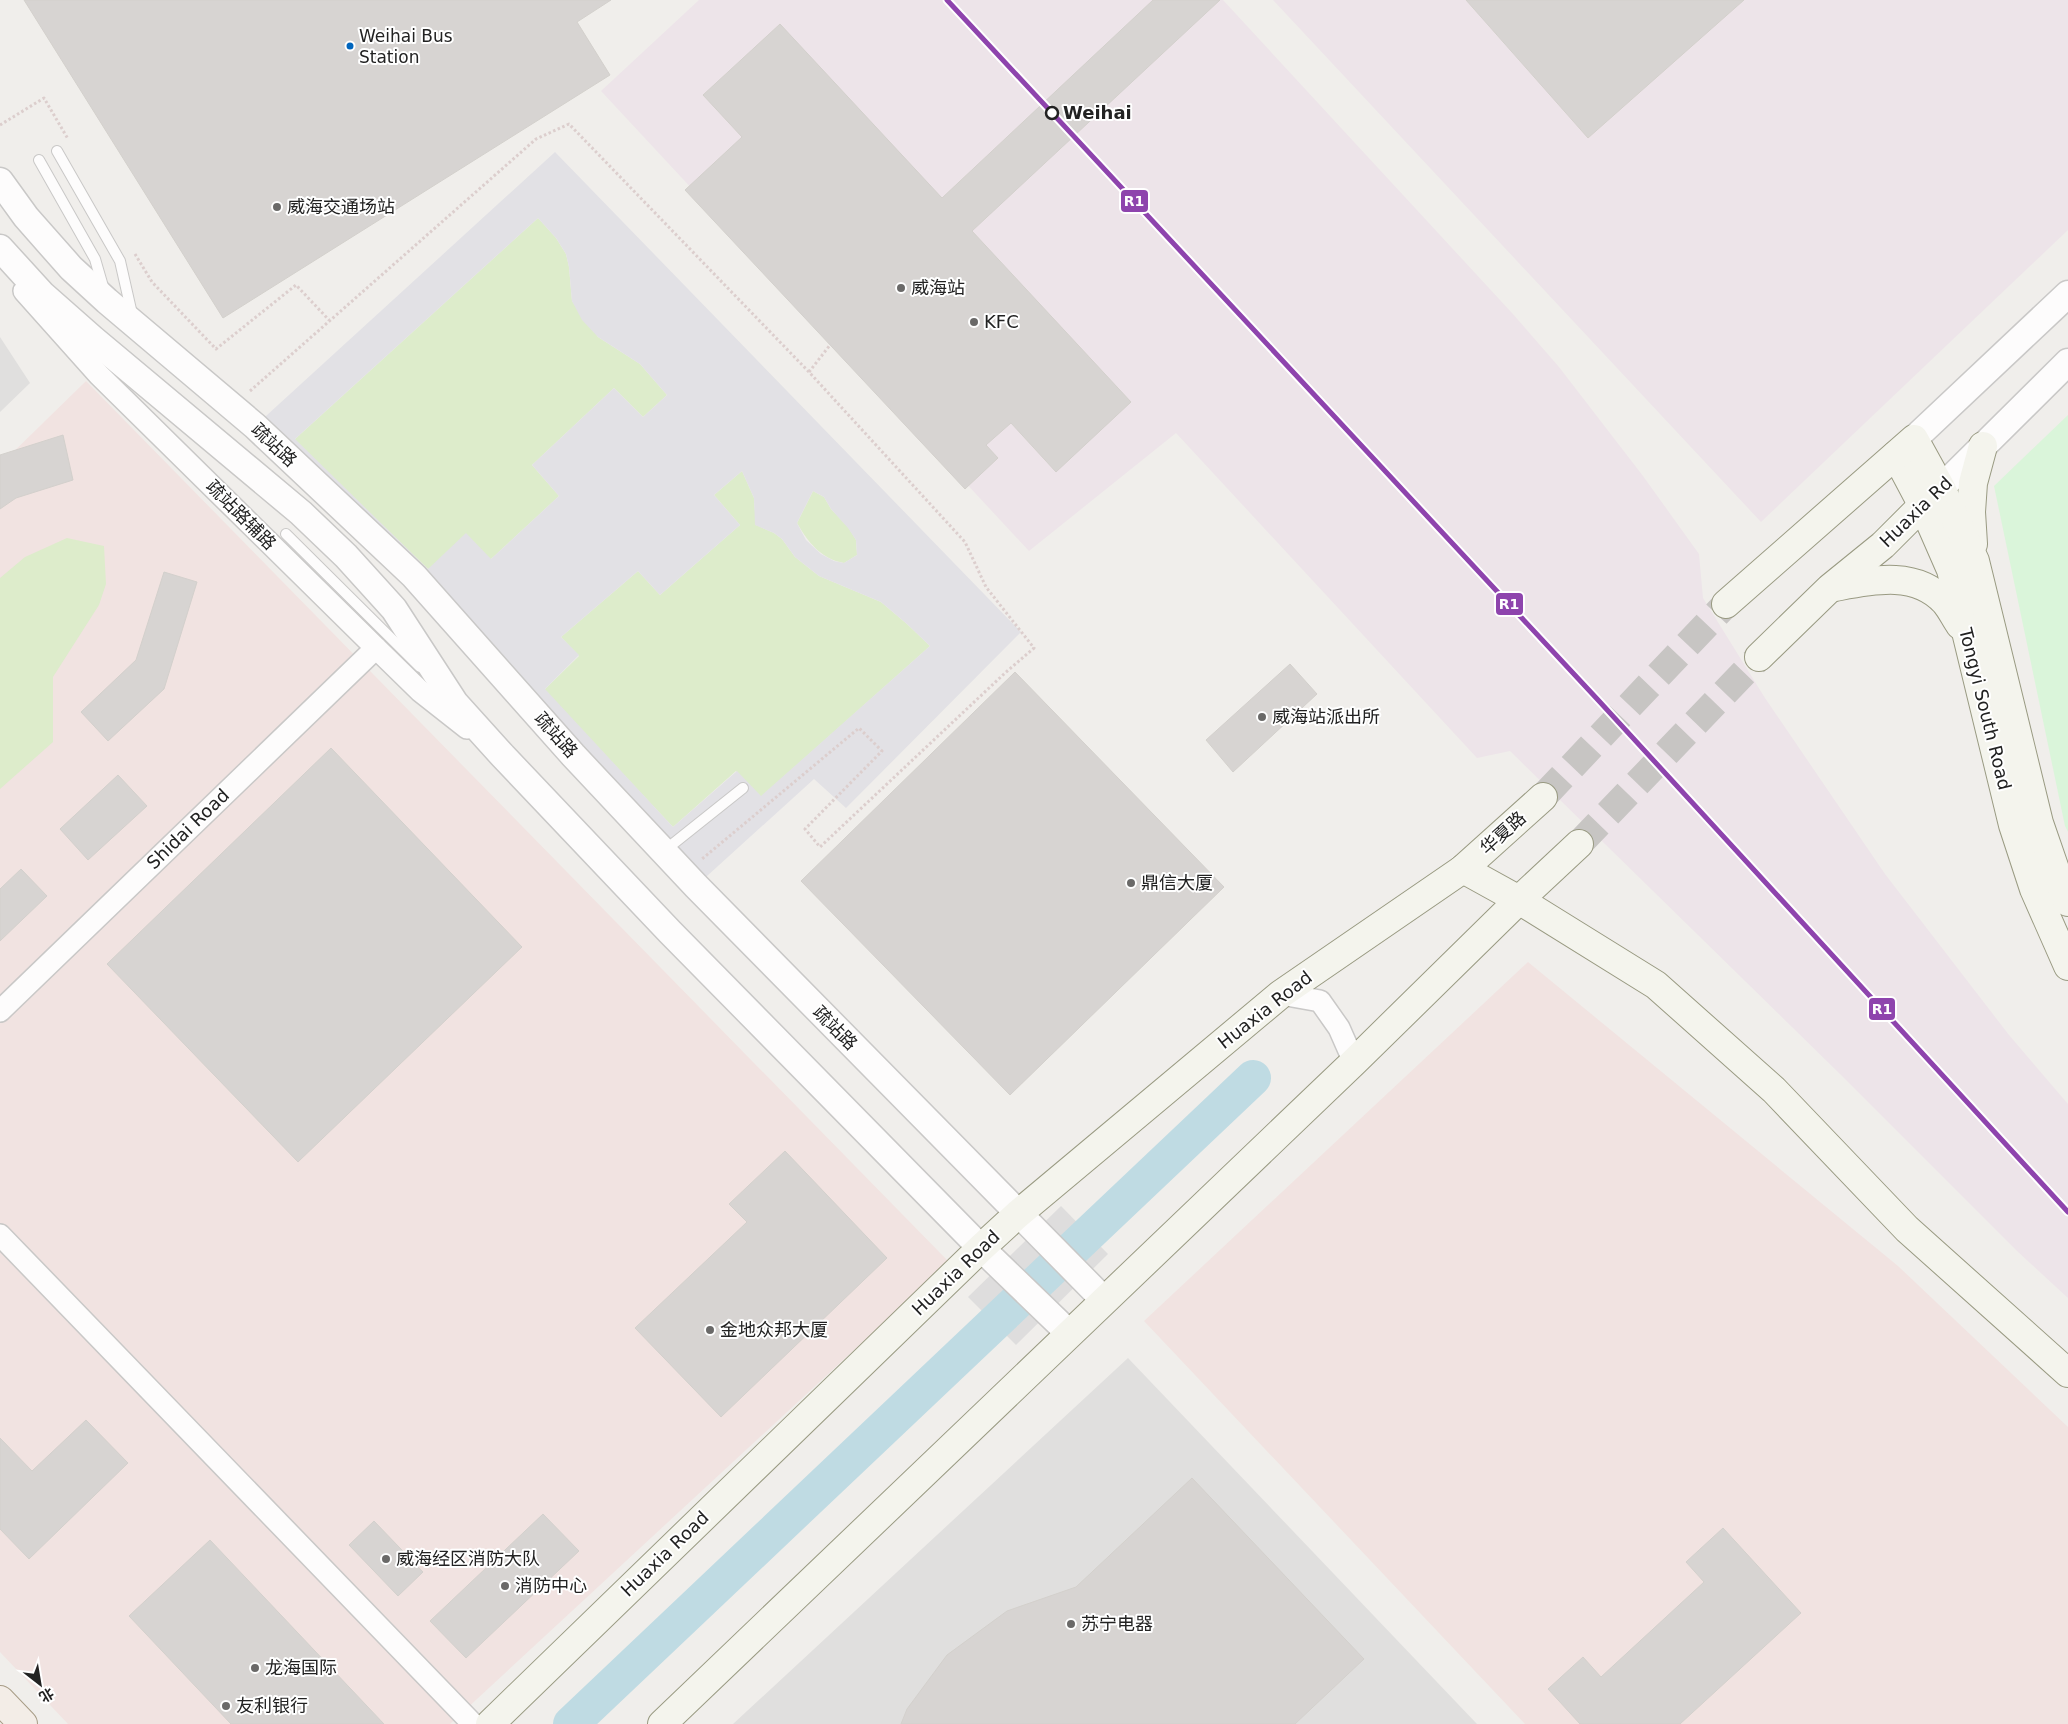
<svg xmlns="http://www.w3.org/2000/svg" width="2068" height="1724" font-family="'DejaVu Sans','Noto Sans SC',sans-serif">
	<rect width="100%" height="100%" fill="#f0eeeb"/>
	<g fill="#f1e3e1">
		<polygon points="86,381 949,1262 450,1724 68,1724 0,1652 0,465"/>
		<polygon points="1528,962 1898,1266 2068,1427 2068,1724 1525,1724 1144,1321"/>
	</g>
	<g fill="#ede4e9">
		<polygon points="699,0 1223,0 1512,313 1559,367 1643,476 1699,554 1703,598 1765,698 1885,874 2009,1035 2068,1104 2068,1298 2017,1251 1840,1074 1510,751 1477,758 1176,433 1029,551 601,91"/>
		<polygon points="1273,0 2068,0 2068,230 1761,522"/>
	</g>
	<g fill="#ddeccb">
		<polygon points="538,218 556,238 566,254 569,267 572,301 598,337 640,364 667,395 643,417 614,388 532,465 559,496 491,559 428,569 294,440"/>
		<polygon points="742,471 754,498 756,525 774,533 782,539 795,557 819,576 881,602 907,624 930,646 761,797 736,771 673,827 544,690 579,656 561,637 638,571 660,595 740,525 714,495"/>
		<path d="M813 491 824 497 831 509 848 527 856 540 857 555 844 563C821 559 808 542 797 523Z"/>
		<polygon points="67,538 104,546 106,584 99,605 53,677 53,742 0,789 0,578 25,557"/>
	</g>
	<polygon fill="#daf5da" points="2068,415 2068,832 2065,826 1994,486"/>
	<g fill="#e0dfde">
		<polygon points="0,337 30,383 0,412"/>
		<polygon points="1128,1358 1477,1724 733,1724"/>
	</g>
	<path fill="#e2e1e5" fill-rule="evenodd" d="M555 152 1021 632 846 808 814 779 696 886 255 426ZM538 218 556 238 566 254 569 267 572 301 582 320 598 337 640 364 667 395 643 417 614 388 532 465 559 496 491 559 466 533 428 569 295 439ZM742 471 754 498 755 525 774 533 782 539 795 557 819 576 881 602 907 624 930 646 761 796 737 771 673 827 545 689 579 655 561 637 638 571 660 595 740 525 714 495ZM813 491 824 497 831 509 848 528 856 540 857 555 844 563 834 561 821 554 806 540 797 523Z"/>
	<polygon fill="#dedddd" points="1061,1206 1108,1254 1016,1345 968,1297"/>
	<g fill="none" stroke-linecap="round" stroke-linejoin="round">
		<polyline stroke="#bfdbe3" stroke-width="36" points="571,1724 1253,1078"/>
	</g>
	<g fill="#d7d4d2" stroke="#d3d0cc">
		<polygon points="24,0 611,0 577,22 610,75 223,318"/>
		<polygon points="1153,0 1220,0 972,231 1131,402 1056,472 1011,423 986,445 998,458 965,489 685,190 742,137 703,95 780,24 942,198"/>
		<polygon points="1466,0 1744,0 1588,138"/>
		<polygon points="63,435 73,480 16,498 0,509 0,455"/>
		<polygon points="164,572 197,582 164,689 108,741 81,712 136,660"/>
		<polygon points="1290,664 1317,694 1233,772 1206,740"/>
		<polygon points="1015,672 1224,887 1010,1095 801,881"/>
		<polygon points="331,748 522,947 298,1162 107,964"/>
		<polygon points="118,775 147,806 88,860 60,829"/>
		<polygon points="21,869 47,896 0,941 0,889"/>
		<polygon points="785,1151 887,1258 721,1417 635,1328 747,1222 729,1204"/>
		<polygon points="86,1420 128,1463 29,1559 0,1529 0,1438 32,1471"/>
		<polygon points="1192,1478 1364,1659 1295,1724 901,1724 907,1709 947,1655 1007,1611 1076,1587"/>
		<polygon points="543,1514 579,1551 466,1658 430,1621"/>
		<polygon points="374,1521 423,1572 398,1596 349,1545"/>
		<polygon points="1723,1528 1801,1613 1680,1724 1580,1724 1548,1689 1583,1657 1601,1677 1704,1582 1686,1562"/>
		<polygon points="210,1540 384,1724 231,1724 129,1616"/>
	</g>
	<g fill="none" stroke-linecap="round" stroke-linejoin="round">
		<g stroke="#c7c5c3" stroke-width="28" stroke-dasharray="28 14" stroke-linecap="butt">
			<polyline points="1543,797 1726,604"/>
			<polyline points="1579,844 1759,657"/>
		</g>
		<defs>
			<g id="service">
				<polyline points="57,151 120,261 132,314"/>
				<polyline points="39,160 95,259 104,290"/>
				<polyline points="286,534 420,667"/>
				<polyline points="664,851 743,788"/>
			</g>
			<g id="minor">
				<polyline points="24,291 99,375 376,648 420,691 467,728"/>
				<polyline points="1281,994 1320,1001 1339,1028 1354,1062"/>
				<polyline points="0,1011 376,648"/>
				<polyline points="0,1235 473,1724"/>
			</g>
			<g id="tertiary">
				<polyline points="0,181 26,217 71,268 107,301 255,426 414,576 573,755 696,886 1104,1300"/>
				<polyline points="0,248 42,294 93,339 301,513 346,556 394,609 455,703 502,755 670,932 981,1248 1069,1333"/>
				<polyline points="1914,439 2068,294"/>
				<polyline points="1941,488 2068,362"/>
			</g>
			<g id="secondary">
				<polyline points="1896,455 1923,506 1951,570 2013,825 2034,889 2068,966"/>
				<polyline points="1973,544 1971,512 1973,483 1983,446"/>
				<path d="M1835 587C1872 580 1916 570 1945 602 1951 609 1955 618 1960 625"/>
				<polyline points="1726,604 1914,439 1941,488 1975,561 2039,823 2058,878 2068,902"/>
				<polyline points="1759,657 1830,588 1883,545 1935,493"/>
				<polyline points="1463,869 1519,900 1656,985 1774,1090 1907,1229 2068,1373"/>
				<polyline points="490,1724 981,1248 1018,1214 1281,994 1463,869 1543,797"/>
				<polyline points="662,1724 1354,1062 1519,900 1579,844"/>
			</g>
			<polyline id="primary" points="0,1700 23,1724"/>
		</defs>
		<use href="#service" stroke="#c9c8c7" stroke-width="12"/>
		<use href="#minor" stroke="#c9c8c7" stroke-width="24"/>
		<use href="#tertiary" stroke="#c9c8c7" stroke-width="29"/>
		<use href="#secondary" stroke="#999a82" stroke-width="30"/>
		<use href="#primary" stroke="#a79c86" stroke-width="30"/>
		<g stroke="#dccecd" stroke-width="3" stroke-dasharray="2.5 2.5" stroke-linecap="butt">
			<polyline points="0,125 44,98 68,139"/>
			<polyline points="135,254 152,282 216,349 296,285 329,320"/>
			<polyline points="809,372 830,345"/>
			<polyline points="250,391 536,139 569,124 809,372 965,542 986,587 1034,648 1005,673 820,847 805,829 882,751 859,728 702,859"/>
		</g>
		<use href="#service" stroke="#fdfcfc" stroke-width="10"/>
		<use href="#minor" stroke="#fdfcfc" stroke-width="21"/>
		<use href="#tertiary" stroke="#fdfcfc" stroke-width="26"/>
		<use href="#secondary" stroke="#f4f4ed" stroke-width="28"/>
		<use href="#primary" stroke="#f3ede7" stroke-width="28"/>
		<defs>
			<polyline id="rail-1" points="947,0 1599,701 2068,1212"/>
		</defs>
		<use href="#rail-1" stroke="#fff" stroke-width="9"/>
		<use href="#rail-1" stroke="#8e44ad" stroke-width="5"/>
	</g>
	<circle fill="#0065bd" stroke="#fff" stroke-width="2" cx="350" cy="46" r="4.5"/>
	<circle fill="#fff" stroke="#222" stroke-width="2.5" cx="1052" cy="113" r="6"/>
	<g fill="#6a6968" stroke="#fff" stroke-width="2">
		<circle cx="277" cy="207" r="5"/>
		<circle cx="901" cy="288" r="5"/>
		<circle cx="974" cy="322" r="5"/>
		<circle cx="1262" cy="717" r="5"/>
		<circle cx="1131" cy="883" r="5"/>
		<circle cx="710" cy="1330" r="5"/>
		<circle cx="386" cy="1559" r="5"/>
		<circle cx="505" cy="1586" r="5"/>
		<circle cx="1071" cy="1624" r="5"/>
		<circle cx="255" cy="1668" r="5"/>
		<circle cx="226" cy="1706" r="5"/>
	</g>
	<g text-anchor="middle" stroke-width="4" stroke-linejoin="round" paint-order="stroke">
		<g font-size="17" fill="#222" stroke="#fff" text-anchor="start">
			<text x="359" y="42">Weihai Bus<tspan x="359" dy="21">Station</tspan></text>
		</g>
		<g font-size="18" font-weight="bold" fill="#222" stroke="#fff" text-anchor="start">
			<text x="1063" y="119">Weihai</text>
		</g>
		<g font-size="18" fill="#222" stroke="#fff" text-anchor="start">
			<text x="287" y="213">威海交通场站</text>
			<text x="911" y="294">威海站</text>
			<text x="984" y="328">KFC</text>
			<text x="1272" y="723">威海站派出所</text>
			<text x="1141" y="889">鼎信大厦</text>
			<text x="720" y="1336">金地众邦大厦</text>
			<text x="396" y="1565">威海经区消防大队</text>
			<text x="515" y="1592">消防中心</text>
			<text x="1081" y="1630">苏宁电器</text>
			<text x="265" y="1674">龙海国际</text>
			<text x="236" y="1712">友利银行</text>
		</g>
		<g font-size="18" fill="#222" stroke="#fff">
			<text transform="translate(274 445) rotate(43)" y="6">疏站路</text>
			<text transform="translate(1916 512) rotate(-44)" y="6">Huaxia Rd</text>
			<text transform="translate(241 515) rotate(45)" y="6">疏站路辅路</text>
			<text transform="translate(1985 709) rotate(76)" y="6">Tongyi South Road</text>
			<text transform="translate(556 735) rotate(48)" y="6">疏站路</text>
			<text transform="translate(188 829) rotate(-44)" y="6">Shidai Road</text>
			<text transform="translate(1503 833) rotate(-42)" y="6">华夏路</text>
			<text transform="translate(1265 1010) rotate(-38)" y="6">Huaxia Road</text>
			<text transform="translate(835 1028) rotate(45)" y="6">疏站路</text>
			<text transform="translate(956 1273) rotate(-44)" y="6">Huaxia Road</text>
			<text transform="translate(665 1554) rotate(-44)" y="6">Huaxia Road</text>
		</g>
	</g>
	<g stroke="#fff" stroke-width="2">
		<rect x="1120" y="189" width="29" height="24" rx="5" fill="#8e44ad"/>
		<rect x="1495" y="592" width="29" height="24" rx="5" fill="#8e44ad"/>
		<rect x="1868" y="997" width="28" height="24" rx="5" fill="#8e44ad"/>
	</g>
	<g font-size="14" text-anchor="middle" font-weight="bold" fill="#fff">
		<text x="1134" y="206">R1</text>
		<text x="1509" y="609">R1</text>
		<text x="1882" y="1014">R1</text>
	</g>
	<g transform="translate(40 1684) rotate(149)" stroke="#ffffff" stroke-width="4" paint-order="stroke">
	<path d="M0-4L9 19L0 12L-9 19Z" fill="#222222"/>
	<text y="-8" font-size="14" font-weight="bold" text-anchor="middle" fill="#222222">北</text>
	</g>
</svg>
